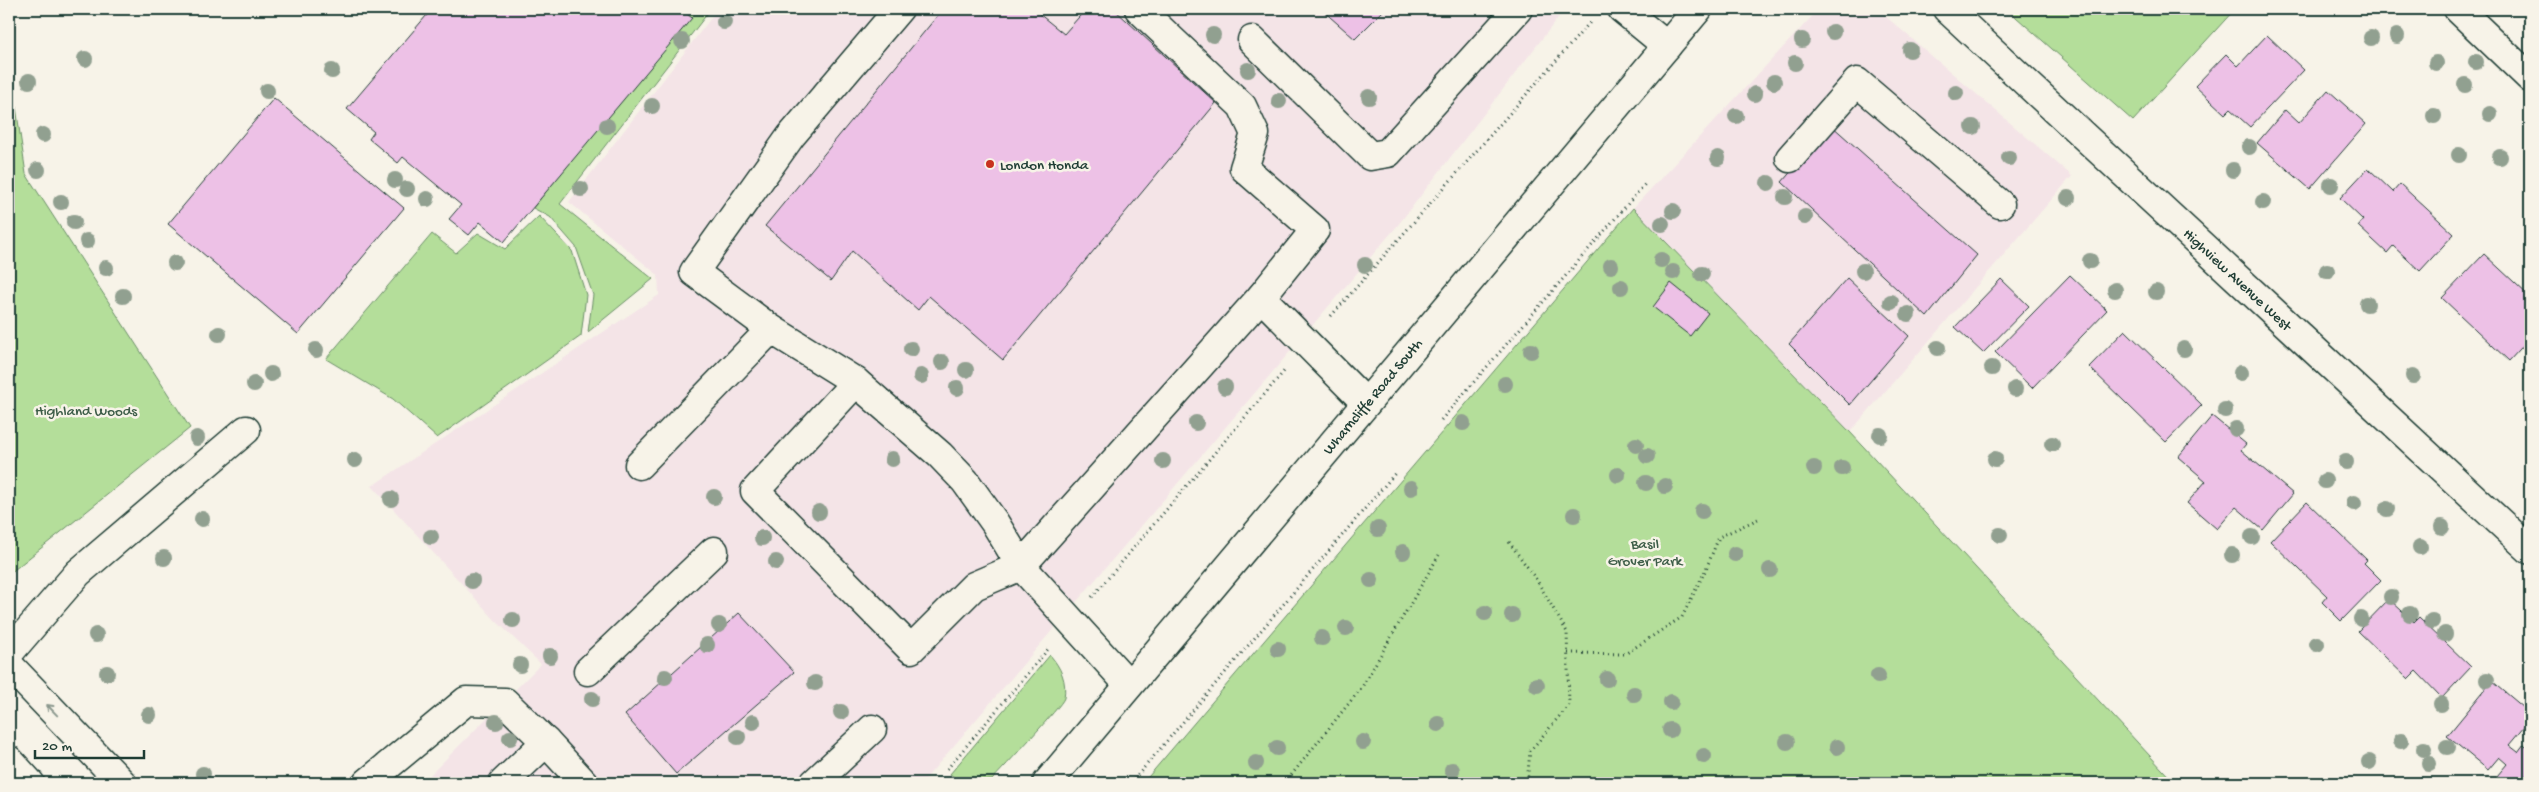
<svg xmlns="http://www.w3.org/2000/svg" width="2539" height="792" font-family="'Gochi Hand',sans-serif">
	<rect width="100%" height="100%" fill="#f7f3e8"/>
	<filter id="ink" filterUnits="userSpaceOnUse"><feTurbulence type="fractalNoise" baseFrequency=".02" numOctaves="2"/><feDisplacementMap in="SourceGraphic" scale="10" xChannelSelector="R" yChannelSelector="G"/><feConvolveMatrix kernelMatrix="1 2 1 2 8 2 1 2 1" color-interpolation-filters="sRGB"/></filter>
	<g filter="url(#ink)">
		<g fill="#f4e4e7">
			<polygon points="718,9 1565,9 1398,225 922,783 422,783 541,664 496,621 372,486 659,295 658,275 569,202"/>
			<polygon points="1819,9 1877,9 2072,176 1850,432 1633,208"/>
		</g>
		<g fill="#b4de9a" stroke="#6a8e67">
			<polygon points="690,9 711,9 560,204 653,279 588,332 593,295 576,247 550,217 533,208 692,11"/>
			<polygon points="2007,9 2235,9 2133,121"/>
			<polygon points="9,60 26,174 190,428 9,574"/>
			<polygon points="1633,208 1850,432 2175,783 1143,783"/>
			<polygon points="539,216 572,251 586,295 581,336 437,438 393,399 326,359 432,234 456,253 478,233 505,249"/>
			<path d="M1050 655C1061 668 1067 681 1064 698 1062 706 1002 769 992 780L959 781 950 774Z"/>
		</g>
		<g fill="#edc1e6" stroke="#1f3d34">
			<polygon points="432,9 681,9 692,18 504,242 480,222 469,235 449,219 461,205 403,157 398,163 369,139 374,132 347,109"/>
			<polygon points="943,9 1033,9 1064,34 1086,9 1114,9 1216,103 1003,360 929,296 918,310 852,251 831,281 765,226"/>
			<polygon points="1321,9 1385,9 1355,39"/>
			<polygon points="2267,35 2304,70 2250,127 2230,109 2225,114 2195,86 2226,54 2238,66"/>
			<polygon points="2328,90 2366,124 2310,189 2257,143 2285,110 2299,123"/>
			<polygon points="274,98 404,208 298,334 168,224"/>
			<polygon points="1831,125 1977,255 1927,317 1782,182"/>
			<polygon points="2368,168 2393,192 2400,184 2454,234 2420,271 2393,246 2387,253 2358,226 2363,220 2340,198"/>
			<polygon points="2484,254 2530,297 2530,338 2509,361 2442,298"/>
			<polygon points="2070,275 2107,310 2032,388 1995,352"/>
			<polygon points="1847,278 1909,336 1850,405 1789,344"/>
			<polygon points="2001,279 2029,306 1983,353 1955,327"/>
			<polygon points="1671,283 1708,313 1690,336 1653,307"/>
			<polygon points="2125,330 2202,405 2166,442 2089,367"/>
			<polygon points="2212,416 2246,444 2241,450 2293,494 2263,530 2236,507 2217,529 2187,503 2206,481 2178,457"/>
			<polygon points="2307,502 2367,560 2364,563 2381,580 2341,621 2322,602 2327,596 2270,541"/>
			<polygon points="2389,599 2414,622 2419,617 2471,667 2442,698 2416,671 2408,679 2358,631"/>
			<polygon points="739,613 794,672 676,774 625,715"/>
			<polygon points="2492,681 2530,713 2530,720 2509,745 2518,752 2524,744 2530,750 2530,772 2521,783 2506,783 2497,776 2507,764 2499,757 2488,770 2447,736"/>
		</g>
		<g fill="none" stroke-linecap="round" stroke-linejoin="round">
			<defs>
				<g id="minor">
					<polyline points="899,9 791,136 694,272 771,329 856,382 940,455 965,481 995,523 1021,566 1129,685"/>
					<polyline points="1139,9 1242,106 1255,134 1244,168 1315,230 1261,297 1366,403"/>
					<polyline points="1622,9 1667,46"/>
					<polyline points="1947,9 2530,550"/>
					<polyline points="2458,9 2530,78"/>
					<polyline points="1252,40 1370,156 1388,153 1518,9"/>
					<polyline points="1790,158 1857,82 2000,204"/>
					<polyline points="856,382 755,491 911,649 974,586 1021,566 1261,297"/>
					<polyline points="639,465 771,329"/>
					<polyline points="9,653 78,573 246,430"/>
					<polyline points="588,671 714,551"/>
					<polyline points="367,783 466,701 505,702 546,742"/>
					<polyline points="503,783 546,742 584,783"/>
					<polyline points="814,783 872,729"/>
				</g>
				<g id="major">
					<polyline points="9,665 122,783"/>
					<polyline points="9,760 30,783"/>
					<polyline points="1047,783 1698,9"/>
				</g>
			</defs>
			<use href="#minor" stroke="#1f3d34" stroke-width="31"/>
			<use href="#major" stroke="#1f3d34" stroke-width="31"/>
			<g stroke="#1f3d34" stroke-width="3" stroke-dasharray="1 4" stroke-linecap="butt">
				<polyline points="1331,316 1592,20"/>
				<polyline points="1441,420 1645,184"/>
				<polyline points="1509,542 1536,579 1567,632 1569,705 1530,751 1527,783"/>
				<polyline points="1092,597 1286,369"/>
				<polyline points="1568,653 1625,654 1682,617 1706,569 1719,537 1758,519"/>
				<polyline points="947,769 1050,647"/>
				<polyline points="1131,783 1397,471"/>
				<polyline points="1285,783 1362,687 1439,555"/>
			</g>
			<use href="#minor" stroke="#f7f3e8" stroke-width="28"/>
			<use href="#major" stroke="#f7f3e8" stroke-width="28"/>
		</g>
		<g fill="#91a090">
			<circle cx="724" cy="22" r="8"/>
			<circle cx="1833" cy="32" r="8"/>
			<circle cx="1213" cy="35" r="8"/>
			<circle cx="2397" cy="36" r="8"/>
			<circle cx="2371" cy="38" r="8"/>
			<circle cx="1802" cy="40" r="8"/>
			<circle cx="682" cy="41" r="8"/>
			<circle cx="1910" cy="50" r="8"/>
			<circle cx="85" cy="59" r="8"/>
			<circle cx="2476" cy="62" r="8"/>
			<circle cx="1795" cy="63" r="8"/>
			<circle cx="2436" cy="63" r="8"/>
			<circle cx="1248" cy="70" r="8"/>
			<circle cx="332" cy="71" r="8"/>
			<circle cx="29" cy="81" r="8"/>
			<circle cx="1774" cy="82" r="8"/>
			<circle cx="2465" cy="85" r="8"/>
			<circle cx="267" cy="91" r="8"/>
			<circle cx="1956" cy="93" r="8"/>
			<circle cx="1755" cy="94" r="8"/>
			<circle cx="1369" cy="97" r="8"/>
			<circle cx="1279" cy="101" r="8"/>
			<circle cx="652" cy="106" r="8"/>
			<circle cx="2490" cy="114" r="8"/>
			<circle cx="1736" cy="116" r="8"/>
			<circle cx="2434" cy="116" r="8"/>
			<circle cx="607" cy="126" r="8"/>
			<circle cx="1973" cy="127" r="8"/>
			<circle cx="43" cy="135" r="8"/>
			<circle cx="2249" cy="147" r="8"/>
			<circle cx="2459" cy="155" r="8"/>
			<circle cx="2500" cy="157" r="8"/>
			<circle cx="1718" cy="158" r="8"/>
			<circle cx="2009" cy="158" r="8"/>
			<circle cx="38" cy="170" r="8"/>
			<circle cx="2233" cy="170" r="8"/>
			<circle cx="395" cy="180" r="8"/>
			<circle cx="1768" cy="183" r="8"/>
			<circle cx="2331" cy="185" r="8"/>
			<circle cx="407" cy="189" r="8"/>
			<circle cx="581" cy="189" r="8"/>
			<circle cx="1785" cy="197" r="8"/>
			<circle cx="2068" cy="198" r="8"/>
			<circle cx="427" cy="199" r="8"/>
			<circle cx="61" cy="202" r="8"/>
			<circle cx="2263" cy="202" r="8"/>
			<circle cx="1673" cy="211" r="8"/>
			<circle cx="1805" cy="217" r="8"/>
			<circle cx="74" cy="222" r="8"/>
			<circle cx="1662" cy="224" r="8"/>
			<circle cx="87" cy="241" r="8"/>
			<circle cx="1661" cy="260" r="8"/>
			<circle cx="2090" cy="261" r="8"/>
			<circle cx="175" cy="263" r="8"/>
			<circle cx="1365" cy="265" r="8"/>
			<circle cx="1611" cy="266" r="8"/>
			<circle cx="106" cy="268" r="8"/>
			<circle cx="1863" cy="271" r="8"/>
			<circle cx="2327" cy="271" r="8"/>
			<circle cx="1673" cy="272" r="8"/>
			<circle cx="1702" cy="274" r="8"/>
			<circle cx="1621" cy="287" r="8"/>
			<circle cx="2115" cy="290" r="8"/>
			<circle cx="2156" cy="292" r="8"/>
			<circle cx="123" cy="296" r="8"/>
			<circle cx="1891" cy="302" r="8"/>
			<circle cx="2367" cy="304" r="8"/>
			<circle cx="1908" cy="314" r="8"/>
			<circle cx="219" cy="334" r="8"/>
			<circle cx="1938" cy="348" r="8"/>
			<circle cx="911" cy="349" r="8"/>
			<circle cx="2184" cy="349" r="8"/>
			<circle cx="316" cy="350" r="8"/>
			<circle cx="1531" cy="351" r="8"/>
			<circle cx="942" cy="362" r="8"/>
			<circle cx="1992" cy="368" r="8"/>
			<circle cx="966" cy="370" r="8"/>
			<circle cx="2241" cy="373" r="8"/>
			<circle cx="271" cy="374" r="8"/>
			<circle cx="921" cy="376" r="8"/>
			<circle cx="2413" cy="376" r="8"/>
			<circle cx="254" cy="384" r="8"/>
			<circle cx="1505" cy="384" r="8"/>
			<circle cx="1225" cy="387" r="8"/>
			<circle cx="957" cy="388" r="8"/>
			<circle cx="2015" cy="389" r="8"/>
			<circle cx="2225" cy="410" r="8"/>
			<circle cx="1196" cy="423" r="8"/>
			<circle cx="1463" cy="423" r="8"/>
			<circle cx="2236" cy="429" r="8"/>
			<circle cx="1880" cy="435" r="8"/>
			<circle cx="197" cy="438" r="8"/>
			<circle cx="2052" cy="444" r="8"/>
			<circle cx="1636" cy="445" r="8"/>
			<circle cx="1647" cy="456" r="8"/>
			<circle cx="892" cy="459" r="8"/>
			<circle cx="1995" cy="459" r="8"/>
			<circle cx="355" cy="460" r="8"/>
			<circle cx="1163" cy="461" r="8"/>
			<circle cx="2346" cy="462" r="8"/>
			<circle cx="1814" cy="468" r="8"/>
			<circle cx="1842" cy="468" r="8"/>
			<circle cx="1618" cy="475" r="8"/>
			<circle cx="2325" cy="481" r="8"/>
			<circle cx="1646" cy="483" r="8"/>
			<circle cx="1665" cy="486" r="8"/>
			<circle cx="1411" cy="488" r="8"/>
			<circle cx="714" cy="497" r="8"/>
			<circle cx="391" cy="499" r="8"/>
			<circle cx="2354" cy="503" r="8"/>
			<circle cx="2387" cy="509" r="8"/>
			<circle cx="1702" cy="511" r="8"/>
			<circle cx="819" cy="512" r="8"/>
			<circle cx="1574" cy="515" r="8"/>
			<circle cx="202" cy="519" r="8"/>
			<circle cx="2442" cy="527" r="8"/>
			<circle cx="1378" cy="529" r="8"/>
			<circle cx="2000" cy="535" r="8"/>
			<circle cx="431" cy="537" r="8"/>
			<circle cx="2252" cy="537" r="8"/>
			<circle cx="762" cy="538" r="8"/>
			<circle cx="2420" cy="547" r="8"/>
			<circle cx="1403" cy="552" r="8"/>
			<circle cx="1735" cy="554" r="8"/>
			<circle cx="2232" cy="555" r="8"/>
			<circle cx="164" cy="558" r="8"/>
			<circle cx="776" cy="562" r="8"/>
			<circle cx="1770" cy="570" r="8"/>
			<circle cx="1371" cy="580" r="8"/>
			<circle cx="472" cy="581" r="8"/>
			<circle cx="2391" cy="597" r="8"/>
			<circle cx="1485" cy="613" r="8"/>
			<circle cx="2410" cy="614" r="8"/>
			<circle cx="1512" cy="615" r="8"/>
			<circle cx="2361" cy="619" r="8"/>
			<circle cx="513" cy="620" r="8"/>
			<circle cx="2432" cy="621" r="8"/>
			<circle cx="719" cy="625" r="8"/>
			<circle cx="1346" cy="628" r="8"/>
			<circle cx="2445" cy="634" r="8"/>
			<circle cx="96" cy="635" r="8"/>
			<circle cx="1322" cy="638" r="8"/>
			<circle cx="2317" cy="644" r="8"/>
			<circle cx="707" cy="645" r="8"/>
			<circle cx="1278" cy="649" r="8"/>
			<circle cx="550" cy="656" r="8"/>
			<circle cx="520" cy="665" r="8"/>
			<circle cx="107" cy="673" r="8"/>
			<circle cx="1878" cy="676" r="8"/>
			<circle cx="665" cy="677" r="8"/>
			<circle cx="1607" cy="679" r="8"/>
			<circle cx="2487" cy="680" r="8"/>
			<circle cx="815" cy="683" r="8"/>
			<circle cx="1537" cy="685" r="8"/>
			<circle cx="1634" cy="694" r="8"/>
			<circle cx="592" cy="699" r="8"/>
			<circle cx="1671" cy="702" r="8"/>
			<circle cx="2441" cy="704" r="8"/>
			<circle cx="841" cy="712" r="8"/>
			<circle cx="149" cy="715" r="8"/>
			<circle cx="496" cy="722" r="8"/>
			<circle cx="753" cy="722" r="8"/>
			<circle cx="1438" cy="724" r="8"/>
			<circle cx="1670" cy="730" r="8"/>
			<circle cx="738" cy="737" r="8"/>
			<circle cx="510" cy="738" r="8"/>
			<circle cx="2401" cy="741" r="8"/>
			<circle cx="1363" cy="742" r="8"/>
			<circle cx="1787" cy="742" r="8"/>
			<circle cx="1837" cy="747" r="8"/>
			<circle cx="2447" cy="747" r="8"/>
			<circle cx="1277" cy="748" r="8"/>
			<circle cx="2424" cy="749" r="8"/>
			<circle cx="1704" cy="756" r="8"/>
			<circle cx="2369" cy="762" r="8"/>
			<circle cx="1256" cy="763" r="8"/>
			<circle cx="2429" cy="764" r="8"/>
			<circle cx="1452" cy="770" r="8"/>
			<circle cx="203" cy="774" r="8"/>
		</g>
		<defs><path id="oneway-shaft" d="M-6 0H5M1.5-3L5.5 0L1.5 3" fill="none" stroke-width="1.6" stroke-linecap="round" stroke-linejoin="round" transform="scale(1.25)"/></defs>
		<use stroke="#8b988e" href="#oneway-shaft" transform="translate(52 710) rotate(-134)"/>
	</g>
	<circle fill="#c8321e" stroke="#f7f3e8" stroke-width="2" cx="990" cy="164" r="5"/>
	<g text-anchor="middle" stroke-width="5" stroke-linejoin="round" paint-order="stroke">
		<g font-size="15" fill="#1f3d34" stroke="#f7f3e8" text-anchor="start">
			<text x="1000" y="169">London Honda</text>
		</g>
		<g font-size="15" fill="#1f3d34" stroke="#f7f3e8">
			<text transform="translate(2238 279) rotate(43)" y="5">Highview Avenue West</text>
			<text transform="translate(1372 396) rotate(-50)" y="5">Wharncliffe Road South</text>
		</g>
		<g font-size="15" fill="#3d5d48" stroke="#f7f3e8">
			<text x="86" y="415">Highland Woods</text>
			<text x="1645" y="548">Basil<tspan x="1645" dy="17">Grover Park</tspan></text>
		</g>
	</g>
	<rect width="2539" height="792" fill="none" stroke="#f7f3e8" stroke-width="30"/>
	<rect x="15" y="15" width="2509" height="762" fill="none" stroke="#1f3d34" stroke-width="2" filter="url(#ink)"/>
	<path d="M35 750v8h109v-8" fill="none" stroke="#1f3d34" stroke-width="2.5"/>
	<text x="42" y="750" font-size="15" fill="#1f3d34" stroke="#f7f3e8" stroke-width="4" paint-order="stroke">20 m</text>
</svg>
